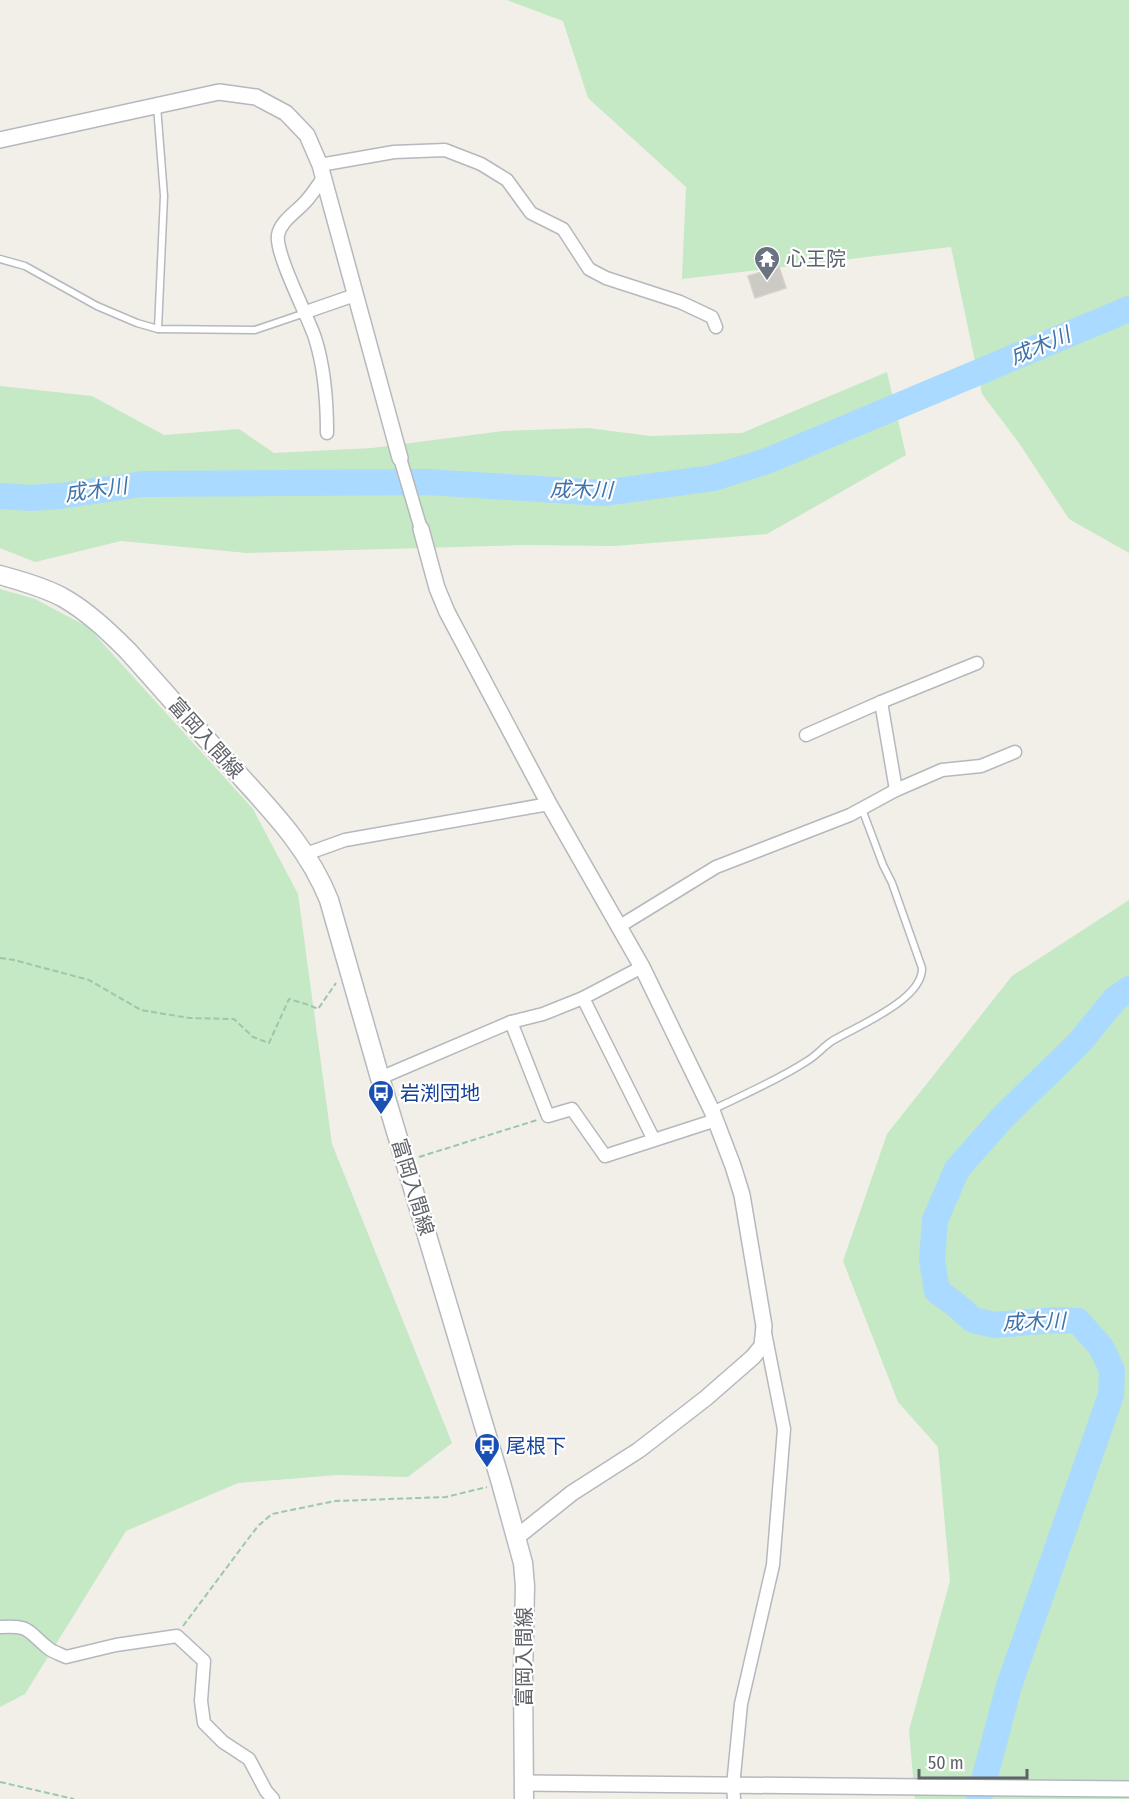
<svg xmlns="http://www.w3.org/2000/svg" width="1129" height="1799" font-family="'Fira Sans Condensed','Noto Sans JP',sans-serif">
	<rect width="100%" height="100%" fill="#f1efe8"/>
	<g fill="#c5e8c5">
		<polygon points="507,0 1129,0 1129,553 1069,519 1019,443 982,394 951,247 682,279 686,187 588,98 563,21"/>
		<polygon points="887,372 906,455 767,534 614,546 527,545 247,553 121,541 35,562 0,548 0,386 92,396 164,435 239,429 274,453 372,448 503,431 588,428 650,436 742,433"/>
		<polygon points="0,589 35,599 88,627 253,809 298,894 332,1144 452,1443 408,1477 337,1475 238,1483 126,1531 25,1694 0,1707"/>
		<polygon points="1129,900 1129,1799 915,1799 909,1730 950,1581 938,1447 898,1402 843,1261 887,1134 1012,976"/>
	</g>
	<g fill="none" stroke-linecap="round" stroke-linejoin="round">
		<g stroke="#aadaff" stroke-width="26">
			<polyline points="0,496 31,498 60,496 142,484 427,482 603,493 713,478 767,461 1129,309"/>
			<polyline points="979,1799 1009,1686 1111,1395 1112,1370 1101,1347 1078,1321 1055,1320 995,1325 973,1320 955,1304 937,1291 932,1260 935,1220 957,1169 1003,1117 1079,1043 1115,999 1129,989"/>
		</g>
	</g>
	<polygon fill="#cccac5" stroke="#d6d1c6" stroke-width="1.5" points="779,267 786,288 755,298 748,276"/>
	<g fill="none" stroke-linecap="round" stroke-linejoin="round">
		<defs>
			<g id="service">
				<polyline points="157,106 164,196 158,329"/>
				<polyline points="0,259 25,266 97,306 137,323 158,329 255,330 305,313"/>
				<path d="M712 1110C743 1095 778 1080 807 1061 816 1056 823 1047 832 1041 855 1027 923 1000 922 968L892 883 883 865 862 809"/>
			</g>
			<g id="minor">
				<polyline points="320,165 394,152 445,150 481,164 507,180 531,213 563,229 589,269 606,278 680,302 712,317 716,327"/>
				<path d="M323 178C318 185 313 193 307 200 298 211 281 220 278 235 275 254 308 316 315 338 325 369 327 401 327 433"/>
				<polyline points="306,312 355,295"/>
				<polyline points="400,458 421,529"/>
				<polyline points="881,702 896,790"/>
				<polyline points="806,735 881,702 977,663"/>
				<polyline points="306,854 345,840 549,804"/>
				<polyline points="620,926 716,867 850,815 896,790 942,770 981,766 1015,752"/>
				<polyline points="583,998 654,1140"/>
				<polyline points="511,1022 548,1116 572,1109 605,1156 716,1120"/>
				<polyline points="380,1078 511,1022 543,1014 583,998 642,967"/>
				<path d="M0 1627C31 1625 27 1631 48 1648 53 1652 60 1654 66 1657L116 1645 177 1636 204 1661 201 1701 204 1723 223 1742 249 1759 266 1791 273 1799"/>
				<polyline points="734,1799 733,1786 741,1704 773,1565 784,1429 765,1333"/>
			</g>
			<g id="tertiary">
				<polyline points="0,140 219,92 256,97 286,113 307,135 320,165 400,458"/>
				<polyline points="421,529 437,588 447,612 549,804 642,967 712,1111 733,1166 742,1195 764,1326 762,1346 753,1357 706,1398 639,1450 572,1493 517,1537"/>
				<polyline points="524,1783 1129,1789"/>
			</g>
			<path id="secondary" d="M0 575C21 581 43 587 62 597 87 611 108 631 128 651 163 690 197 729 232 767 270 809 308 847 329 900L380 1078 501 1483 523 1563 525 1586 523 1675 524 1799"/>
		</defs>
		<use href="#service" stroke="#b5b8bc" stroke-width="9"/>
		<use href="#minor" stroke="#b5b8bc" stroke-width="15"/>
		<use href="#tertiary" stroke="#b5b8bc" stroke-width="18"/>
		<use href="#secondary" stroke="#b6babf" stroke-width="21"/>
		<g stroke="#9cc7a9" stroke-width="2" stroke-dasharray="6 3" stroke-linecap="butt">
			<polyline points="0,958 14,960 89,980 141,1010 189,1018 234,1019 253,1037 269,1043 289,999 309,1005 318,1009 336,983"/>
			<polyline points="419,1157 537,1120"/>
			<polyline points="183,1626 245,1543 258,1526 272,1514 335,1501 446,1497 487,1487"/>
			<polyline points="0,1782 74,1799"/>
		</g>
		<use href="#service" stroke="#fff" stroke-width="6"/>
		<use href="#minor" stroke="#fff" stroke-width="12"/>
		<use href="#tertiary" stroke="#fff" stroke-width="15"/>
		<use href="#secondary" stroke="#fff" stroke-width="18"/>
	</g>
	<defs>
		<symbol id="temple-pin" viewBox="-11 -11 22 30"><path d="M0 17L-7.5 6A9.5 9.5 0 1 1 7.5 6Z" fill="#6b7280" stroke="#fff"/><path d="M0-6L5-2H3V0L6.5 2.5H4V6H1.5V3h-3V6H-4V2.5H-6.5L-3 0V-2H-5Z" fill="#fff"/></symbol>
		<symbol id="bus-pin" viewBox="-11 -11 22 30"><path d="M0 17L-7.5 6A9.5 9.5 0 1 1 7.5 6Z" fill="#1a4fb4" stroke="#fff"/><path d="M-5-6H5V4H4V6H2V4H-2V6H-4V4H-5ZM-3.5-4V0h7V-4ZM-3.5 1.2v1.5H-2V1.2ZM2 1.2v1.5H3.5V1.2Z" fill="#fff"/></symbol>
	</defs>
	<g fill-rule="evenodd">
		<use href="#temple-pin" x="752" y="244" width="30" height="40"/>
		<use href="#bus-pin" x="366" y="1078" width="30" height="40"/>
		<use href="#bus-pin" x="472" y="1431" width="30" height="40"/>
	</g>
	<g text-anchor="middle" stroke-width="4.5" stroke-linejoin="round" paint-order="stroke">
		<g font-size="20" fill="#5b616d" stroke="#fff" text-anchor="start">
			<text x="786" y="266">心王院</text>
		</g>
		<g font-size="20" fill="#5f6368" stroke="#fff">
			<text transform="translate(206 738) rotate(48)" y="7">富岡入間線</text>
			<text transform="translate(413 1187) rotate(73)" y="7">富岡入間線</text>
			<text transform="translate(524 1657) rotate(-90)" y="7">富岡入間線</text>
		</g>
		<g font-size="20" fill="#164399" stroke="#fff" text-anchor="start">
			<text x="400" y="1100">岩渕団地</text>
			<text x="506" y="1453">尾根下</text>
		</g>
		<g font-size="21" font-style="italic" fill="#4174aa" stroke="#fff">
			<text transform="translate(1040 346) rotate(-23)" y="7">成木川</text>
			<text transform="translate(96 490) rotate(-8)" y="7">成木川</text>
			<text transform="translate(581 490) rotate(1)" y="7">成木川</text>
			<text transform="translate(1034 1322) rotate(-2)" y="7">成木川</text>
		</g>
	</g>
	<path d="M919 1769v9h108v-9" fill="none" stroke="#5f6368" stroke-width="3"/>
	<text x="928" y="1769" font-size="18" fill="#5f6368" stroke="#ffffff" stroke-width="4.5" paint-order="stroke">50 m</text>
</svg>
